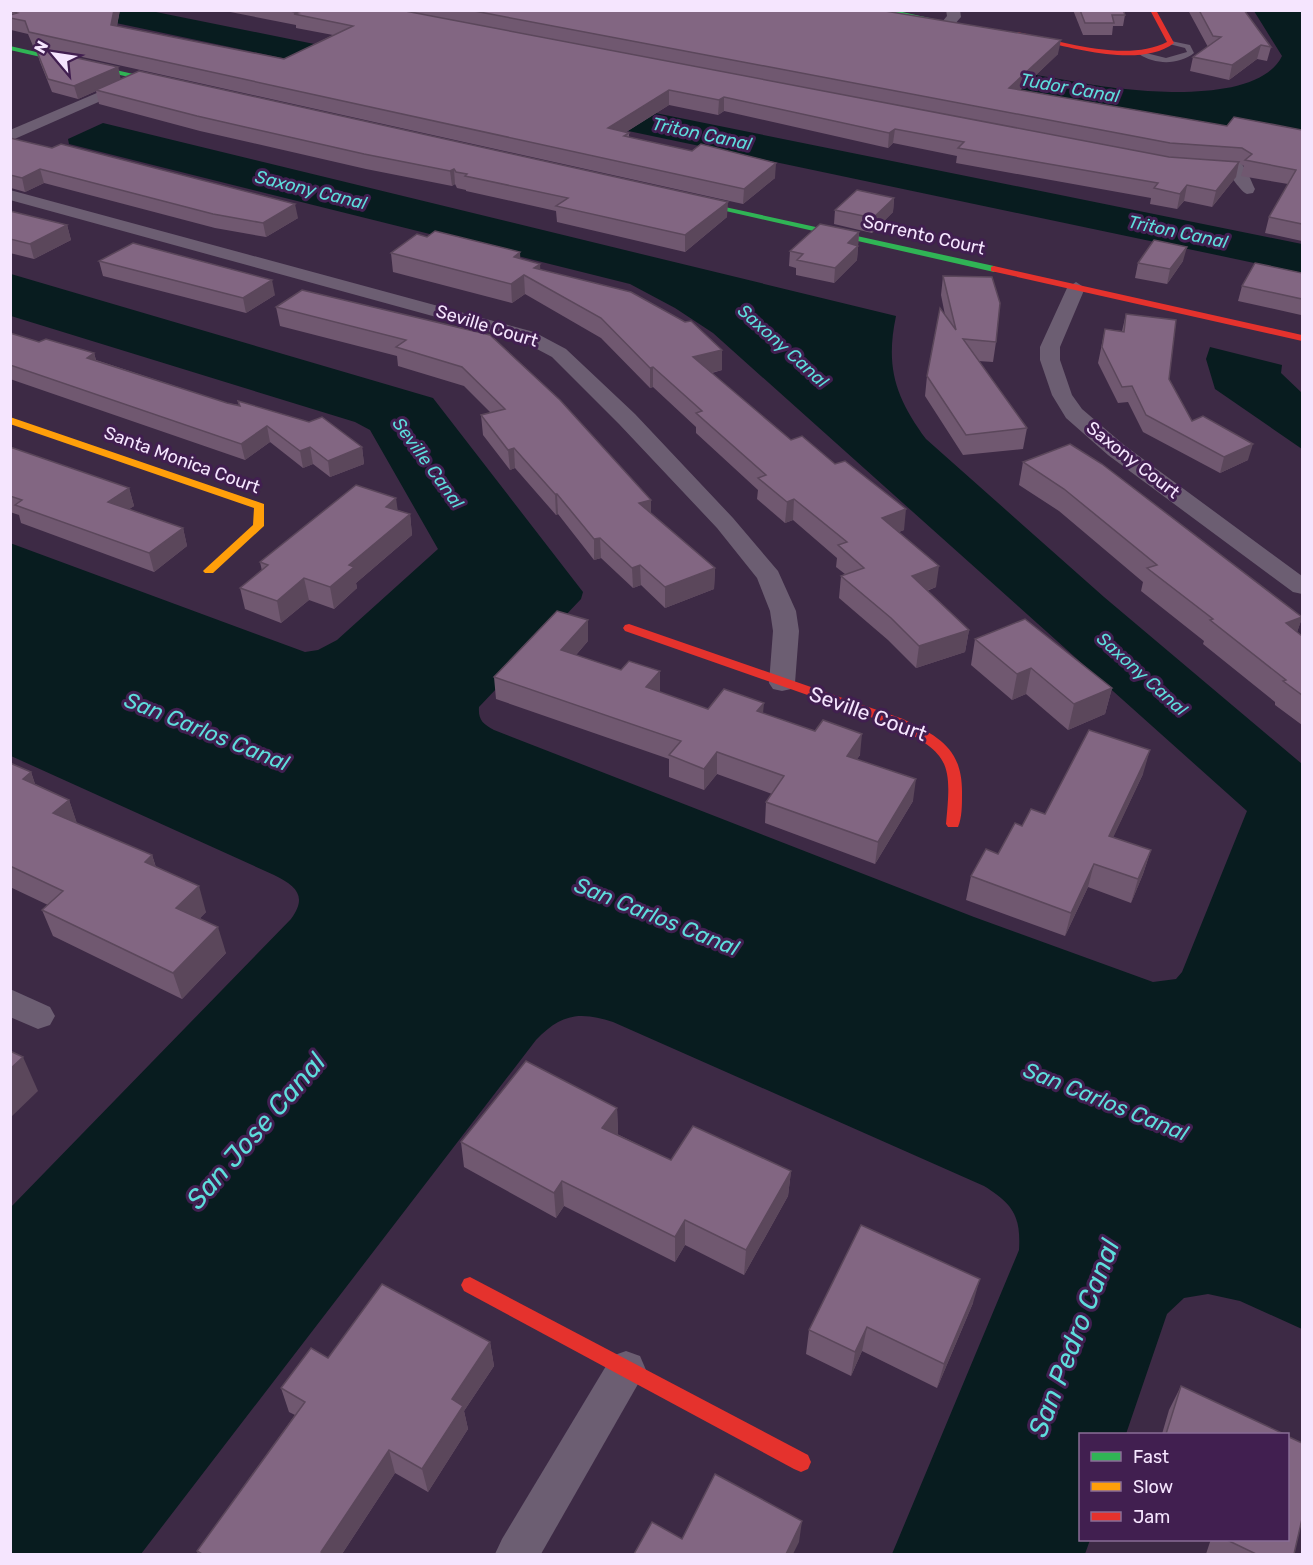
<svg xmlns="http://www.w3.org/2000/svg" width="1313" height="1565" font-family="Rubik,sans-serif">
	<rect width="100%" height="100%" fill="#3d2a45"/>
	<g fill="#081c1f">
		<polygon points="59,11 151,11 1302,244 1302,273"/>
		<path d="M669 11 1094 85C1139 92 1258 105 1282 56L1254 11H1302V141L837 58Z"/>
		<path d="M103 123 896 316C885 368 896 398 926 439L1104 597 1302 764V1329L1240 1301 1208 1294 1184 1298 1167 1314 1126 1434H1080V1540H1090L1085 1554H892L1019 1250C1021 1216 1013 1204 984 1186L613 1022C579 1011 561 1014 536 1040L141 1554H11V1207L291 919C308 896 296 886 274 875L11 756 10 543 305 652 318 650 337 640 438 549 370 430 355 422 11 316V274L433 398 583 592 581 599 479 707C478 720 483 724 494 730L974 917 1153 982 1176 979 1182 972 1247 811 713 333 675 308 630 284 69 144 68 139Z"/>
		<polygon points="1210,347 1282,365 1281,373 1302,393 1302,449 1215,389 1206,359"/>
	</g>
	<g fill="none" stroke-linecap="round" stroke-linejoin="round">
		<path fill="#6c5e72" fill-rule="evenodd" d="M1171 41 1190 45 1194 53C1179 65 1155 65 1139 54L1142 52 1166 58 1187 52 1185 48 1169 44Z"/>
		<g fill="#6c5e72" fill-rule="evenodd">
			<polygon points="946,10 960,10 961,17 954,25 944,25 942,22 947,16"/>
			<polygon points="132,78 137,79 139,82 137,85 10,141 10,130"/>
			<path d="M1227 154C1243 158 1249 176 1255 189L1253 193 1247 194C1240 192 1225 167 1219 159Z"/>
			<polygon points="10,190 534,332 566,349 635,414 733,518 778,571 796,611 799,631 795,683 791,689 782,691 773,689 769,683 773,631 770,611 757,578 717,528 619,424 552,357 520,340 10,200"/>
			<polygon points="1076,282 1085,288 1060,347 1060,360 1072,395 1082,409 1124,445 1302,576 1302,594 1293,592 1108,455 1066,418 1052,395 1040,360 1040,347 1067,288"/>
			<polygon points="10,989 50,1007 55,1016 50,1025 38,1029 10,1017"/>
			<polygon points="626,1351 640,1356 646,1370 541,1554 495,1554 502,1539 612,1356"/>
		</g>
		<g fill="#30b455" fill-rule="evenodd">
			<polygon points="876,10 893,10 934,19 931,21"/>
			<polygon points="10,46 173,83 177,85 173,87 10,50"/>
			<polygon points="679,197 994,266 998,269 994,272 682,201 679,201"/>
		</g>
		<polygon fill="#ff9f0a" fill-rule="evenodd" points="10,417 264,504 264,526 213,573 205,573 203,571 205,569 253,525 254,508 10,424"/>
		<g fill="#e5322d" fill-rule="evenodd">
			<path d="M1150 10H1156L1174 43C1143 67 1081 50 1045 42 1035 40 1023 39 1014 34L1017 32C1061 41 1126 63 1167 42Z"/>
			<polygon points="994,266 1302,335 1302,341 991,271 991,267"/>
			<path d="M629 624 903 719C940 737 963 749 962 795 962 805 962 818 958 827H948L946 824C952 762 950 754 893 725L625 631 623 628 625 625Z"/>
			<polygon points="470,1277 808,1455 811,1462 808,1469 801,1472 794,1469 464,1291 461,1285 464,1279"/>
		</g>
	</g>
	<g fill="#705870">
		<polygon points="10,10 120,10 117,26 284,59 333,35 296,28 296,25 220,10 879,10 1058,54 1020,90 1227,126 1302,130 1302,241 1265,233 1269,217 1288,184 1241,176 1244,166 1239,163 1236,177 1212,207 1184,201 1177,209 1150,204 1151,198 956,163 957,156 893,143 888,148 724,111 718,115 669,105 626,132 629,133 629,137 775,178 743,204 33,46 28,34 11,30"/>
		<polygon points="1073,10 1123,10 1125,15 1123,26 1113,26 1112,35 1083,35"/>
		<polygon points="1188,10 1244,10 1271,47 1267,61 1257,59 1229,80 1190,71 1193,57 1208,47"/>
		<polygon points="36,49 118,67 120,79 727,217 685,252 557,222 556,211 466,191 466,190 457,188 455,184 452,186 366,169 200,131 99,104 96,91 78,99 52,92 40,62"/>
		<polygon points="10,138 298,218 266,237 215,228 44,183 25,192 11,188"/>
		<polygon points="894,198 893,212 872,233 834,224 835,210"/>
		<polygon points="10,211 67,225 71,240 34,259 10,253"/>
		<polygon points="859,232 857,260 834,283 796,275 796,268 789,266 790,251"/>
		<polygon points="391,253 521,259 540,269 722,350 722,370 712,373 791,440 904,530 899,532 936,587 927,591 969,630 965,652 916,668 888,640 839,598 841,576 845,574 836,567 837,558 793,520 785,523 757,499 758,490 696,433 696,427 653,387 650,388 601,338 525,294 512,303 393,272"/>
		<polygon points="99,261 275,295 246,313 103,276"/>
		<polygon points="1183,261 1167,284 1135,278 1138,263"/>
		<polygon points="1302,273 1302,314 1301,315 1238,301 1242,286"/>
		<polygon points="943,276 996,342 993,362 978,361 1027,428 1023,449 963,455 925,396 927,376 945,315 941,295"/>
		<polygon points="276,307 490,335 651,500 651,513 715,568 714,589 665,608 641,585 633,588 601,558 594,560 558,514 556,515 515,468 510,470 483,435 481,415 491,413 464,386 398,366 397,356 280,326"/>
		<polygon points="1126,314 1169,379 1192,421 1248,460 1220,473 1143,432 1128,402 1118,403 1098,363 1105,329 1122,331"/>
		<polygon points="10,333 39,342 94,353 96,360 227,403 239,405 238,401 362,447 364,464 330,477 313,464 303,468 270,442 245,460 10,379"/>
		<polygon points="10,447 129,488 134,506 129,509 183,528 187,546 154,572 21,523 19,515 10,512"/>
		<polygon points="1023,462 1302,618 1297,632 1302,636 1302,725 1275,705 1275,702 1203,644 1204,641 1141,591 1143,582 1059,511 1019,485"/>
		<polygon points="398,510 410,514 412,535 356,583 357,588 334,609 309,600 281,623 245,609 240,588 262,571 260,562"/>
		<polygon points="975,639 1112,688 1105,714 1068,730 1026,694 1012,700 971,665"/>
		<polygon points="588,641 576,655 660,692 708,709 763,713 860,755 857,759 913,801 875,864 765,823 766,802 772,794 717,774 704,790 669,777 669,759 496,699 494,677"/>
		<polygon points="10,763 31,772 35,784 69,800 77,824 152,855 156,867 206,912 200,918 226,953 182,999 53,936 42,910 48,905 10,887"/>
		<polygon points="1143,774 1113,837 1151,850 1143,874 1131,903 1088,887 1065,936 966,900 971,876 998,854 1022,826 1045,814"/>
		<polygon points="617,1108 618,1133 617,1134 671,1160 791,1171 788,1196 744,1275 685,1245 675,1262 564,1206 556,1218 464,1167 461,1142"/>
		<polygon points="973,1303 937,1388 862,1351 851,1376 806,1354 809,1330"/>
		<polygon points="490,1342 494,1366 464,1411 468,1429 428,1492 395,1473 342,1554 198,1554 197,1551 295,1415 289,1412 281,1388 328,1358"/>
		<polygon points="1181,1386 1284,1434 1162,1434 1169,1410"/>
		<polygon points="1211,1539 1287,1539 1294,1554 1206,1554"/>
	</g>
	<g fill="#5b475b">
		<polygon points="114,10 120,10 114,38 111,25"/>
		<polygon points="1061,40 1058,54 1007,103 1009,88"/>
		<polygon points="1261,45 1257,59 1229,80 1232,65"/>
		<polygon points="118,67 121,80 96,90 96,91 78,99 74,86"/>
		<polygon points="669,90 669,105 609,143 608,128"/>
		<polygon points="724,97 724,111 718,115 719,100"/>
		<polygon points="895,129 893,143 888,148 889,133"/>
		<polygon points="1239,162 1236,177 1212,207 1216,191"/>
		<polygon points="776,163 775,178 743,204 744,189"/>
		<polygon points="40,169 44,183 25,192 22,178"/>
		<polygon points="454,169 455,184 452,186 450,171"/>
		<polygon points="1187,185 1184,201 1177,209 1180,194"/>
		<polygon points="894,198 893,212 872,233 873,218"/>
		<polygon points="728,202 727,217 685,252 685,235"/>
		<polygon points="295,204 298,218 266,237 263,223"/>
		<polygon points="67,225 71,240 34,259 30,244"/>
		<polygon points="859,232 857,260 834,283 835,268 848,243"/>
		<polygon points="1187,247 1183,261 1167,284 1170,269"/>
		<polygon points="520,252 521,271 514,257"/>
		<polygon points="540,264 541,283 534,268"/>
		<polygon points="524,275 525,294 512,303 511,284"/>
		<polygon points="272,280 275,295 246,313 243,298"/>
		<polygon points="722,350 722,370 693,377 693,357"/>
		<polygon points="94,353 98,369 87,358"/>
		<polygon points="653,367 653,387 650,388 650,368"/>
		<polygon points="267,426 270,442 245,460 241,444"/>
		<polygon points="1253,444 1248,460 1220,473 1224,457"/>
		<polygon points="310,447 313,464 303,468 300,451"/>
		<polygon points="362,447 364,464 330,477 328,461"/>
		<polygon points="514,448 515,468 510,470 508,450"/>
		<polygon points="129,488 134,506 113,520 108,502"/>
		<polygon points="555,494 557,494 558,514 556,515"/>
		<polygon points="396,498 399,519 386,507"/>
		<polygon points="794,499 793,520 785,523 787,502"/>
		<polygon points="651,500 651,520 639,503"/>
		<polygon points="906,509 904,530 879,539 882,518"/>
		<polygon points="410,514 412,535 356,583 357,588 334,609 330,587 349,565"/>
		<polygon points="183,528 187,546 154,572 149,553"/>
		<polygon points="600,538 601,558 594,560 594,539"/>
		<polygon points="640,565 641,585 633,588 632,568"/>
		<polygon points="939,566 936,587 909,597 912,576"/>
		<polygon points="715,568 714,589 665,608 665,587"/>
		<polygon points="304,578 309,600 281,623 277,601"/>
		<polygon points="1302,617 1302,618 1294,641 1286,623"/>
		<polygon points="588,620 588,641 562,671 561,650"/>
		<polygon points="969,630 965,652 916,668 919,646"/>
		<polygon points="1031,668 1026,694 1012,700 1017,674"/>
		<polygon points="660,671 660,692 646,687"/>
		<polygon points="1112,688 1105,714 1068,730 1074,704"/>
		<polygon points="764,703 762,724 757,711"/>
		<polygon points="862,734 860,755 845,777 847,756"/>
		<polygon points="1150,750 1143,774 1103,859 1109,836"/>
		<polygon points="717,752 717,774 704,790 704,769"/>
		<polygon points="31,772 40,799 23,779"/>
		<polygon points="916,779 913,801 875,864 878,842"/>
		<polygon points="69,800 78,826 53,813"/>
		<polygon points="1151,850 1143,874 1131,903 1138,879"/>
		<polygon points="152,855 160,881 145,862"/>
		<polygon points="1094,864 1088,887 1065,936 1071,913"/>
		<polygon points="199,886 206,912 184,934 176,908"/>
		<polygon points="218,927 226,953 182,999 173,973"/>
		<polygon points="23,1057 38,1091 10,1118 10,1069"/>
		<polygon points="617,1108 618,1133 603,1153 602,1128"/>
		<polygon points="791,1171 788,1196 744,1275 746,1250"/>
		<polygon points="562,1181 564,1206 556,1218 554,1193"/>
		<polygon points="685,1220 685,1245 675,1262 675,1237"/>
		<polygon points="980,1279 973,1303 937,1388 944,1364"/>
		<polygon points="867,1327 862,1351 851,1376 855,1352"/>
		<polygon points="490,1342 494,1366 464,1411 468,1429 428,1492 422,1469 452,1399"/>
		<polygon points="389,1450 395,1473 342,1554 322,1554 321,1552"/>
		<polygon points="802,1521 799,1542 793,1554 786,1554"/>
	</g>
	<g fill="#826682" stroke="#5b475b" stroke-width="1.5">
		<polygon points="10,10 114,10 111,25 284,59 353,26 294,14 298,13 287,10 400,10 1169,157 1239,162 1216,191 1187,185 1180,194 1154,188 1158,183 958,148 964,142 895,129 889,133 724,97 719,100 669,90 608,128 629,133 624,136 692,151 701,144 776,163 744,189 29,32 25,21 10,18 10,15 17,13 10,11"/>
		<polygon points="469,10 879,10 1061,40 1009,88 1227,126 1234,117 1302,130 1302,224 1269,217 1296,170 1245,160 1252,154 1242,148 1170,143"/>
		<polygon points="1080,10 1123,10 1125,15 1112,15 1114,23 1085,23"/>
		<polygon points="1199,10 1244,10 1271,47 1261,45 1232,65 1193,57 1221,37 1213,36"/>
		<polygon points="36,49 118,67 74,86 48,79"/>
		<polygon points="139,71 728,202 685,235 556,206 568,198 465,176 467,174 456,172 454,169 450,171 364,154 197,116 96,90"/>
		<polygon points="10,138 52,148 61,144 295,204 263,223 213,214 40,169 22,178 10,175"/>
		<polygon points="857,190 894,198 873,218 835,210"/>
		<polygon points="10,211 67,225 30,244 10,239"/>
		<polygon points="820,224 859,232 848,243 858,246 835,268 797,260 803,254 790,251"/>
		<polygon points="435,231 520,252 514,257 540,264 534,268 631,292 685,322 691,321 722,350 693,357 791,440 802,436 835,464 845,461 906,509 882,518 939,566 912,576 969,630 919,646 891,618 841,576 864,568 838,545 847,542 794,499 787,502 758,478 766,475 696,413 702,411 653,367 650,368 601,318 524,275 511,284 391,253 417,234 427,237"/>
		<polygon points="1154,240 1187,247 1170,269 1138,263"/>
		<polygon points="133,243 272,280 243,298 99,261"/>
		<polygon points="1255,263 1302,273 1302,299 1242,286"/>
		<polygon points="943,276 992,277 1000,303 996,342 963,339 1027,428 966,435 927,376 940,308 956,330"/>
		<polygon points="302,290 490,335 560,400 651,500 639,503 715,568 665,587 640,565 632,568 600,538 594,539 557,494 555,494 514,448 508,450 481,415 505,409 462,367 396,347 406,340 276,307"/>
		<polygon points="1126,314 1176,320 1169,379 1192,421 1203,416 1253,444 1224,457 1146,415 1132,386 1122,387 1102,347 1105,329 1124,332"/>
		<polygon points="10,333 39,342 46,339 94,353 87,358 227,403 240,406 238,401 309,422 322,417 362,447 328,461 310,447 300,451 267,426 241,444 10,365"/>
		<polygon points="1070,444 1102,464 1302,617 1286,623 1302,636 1302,695 1283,681 1286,680 1210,620 1213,619 1147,568 1157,565 1064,489 1023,462"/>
		<polygon points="10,447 129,488 108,502 183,528 149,553 15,505 22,500 10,496"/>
		<polygon points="356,485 396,498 386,507 410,514 349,565 354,567 330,587 304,578 277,601 240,588 268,565 260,562"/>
		<polygon points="557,611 588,620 561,650 621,670 629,661 660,671 646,687 708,709 724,689 764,703 757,711 815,731 823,720 862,734 847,756 916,779 878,842 766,802 784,776 717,752 704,769 669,755 681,741 494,677"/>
		<polygon points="1025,619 1112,688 1074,704 1031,668 1017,674 975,639"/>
		<polygon points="1089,730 1150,750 1109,836 1151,850 1138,879 1094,864 1071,913 971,876 986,849 998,854 1015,823 1022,826 1031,809 1045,814"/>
		<polygon points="10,763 31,772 23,779 69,800 53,813 152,855 145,862 199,886 176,908 218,927 173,973 42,910 63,891 10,866"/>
		<polygon points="10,1051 23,1057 10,1069"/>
		<polygon points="526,1061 617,1108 602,1128 671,1160 693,1126 791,1171 746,1250 685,1220 675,1237 562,1181 554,1193 461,1142"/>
		<polygon points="861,1225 980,1279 944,1364 867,1327 855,1352 809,1330"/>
		<polygon points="382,1284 490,1342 452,1399 463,1406 422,1469 389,1450 321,1552 325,1554 202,1554 197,1551 305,1402 281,1388 311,1348 328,1358"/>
		<polygon points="1181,1386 1284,1434 1166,1434"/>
		<polygon points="1287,1436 1302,1443 1302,1519 1294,1554 1256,1554 1225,1539 1287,1539"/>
		<polygon points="715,1474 802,1521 786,1554 634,1554 652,1522 682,1539"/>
	</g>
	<g text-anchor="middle" stroke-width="6" stroke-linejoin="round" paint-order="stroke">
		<g font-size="18" font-style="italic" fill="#5edddc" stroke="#411f50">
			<text transform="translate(1070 88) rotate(10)" y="6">Tudor Canal</text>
			<text transform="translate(702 134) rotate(12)" y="6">Triton Canal</text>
			<text transform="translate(311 190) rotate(14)" y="6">Saxony Canal</text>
			<text transform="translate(1178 232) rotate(12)" y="6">Triton Canal</text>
			<text transform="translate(783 346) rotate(42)" y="6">Saxony Canal</text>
			<text transform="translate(428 463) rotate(54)" y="6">Seville Canal</text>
			<text transform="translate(1142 674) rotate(42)" y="6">Saxony Canal</text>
		</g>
		<g font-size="18" fill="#f5e5fe" stroke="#411f50">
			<text transform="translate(924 235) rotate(13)" y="6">Sorrento Court</text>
			<text transform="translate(487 326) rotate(17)" y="6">Seville Court</text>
			<text transform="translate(182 460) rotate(20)" y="6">Santa Monica Court</text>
			<text transform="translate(1133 460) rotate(38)" y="6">Saxony Court</text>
		</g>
		<g font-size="21" fill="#f5e5fe" stroke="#411f50">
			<text transform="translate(868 714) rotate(20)" y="7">Seville Court</text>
		</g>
		<g font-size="22" font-style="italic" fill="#5edddc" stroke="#411f50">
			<text transform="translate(207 731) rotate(22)" y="8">San Carlos Canal</text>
			<text transform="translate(657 916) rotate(22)" y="8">San Carlos Canal</text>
			<text transform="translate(1106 1101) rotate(22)" y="8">San Carlos Canal</text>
		</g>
		<g font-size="27" font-style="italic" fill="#5edddc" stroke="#411f50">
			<text transform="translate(256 1131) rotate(-49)" y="9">San Jose Canal</text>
			<text transform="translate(1074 1338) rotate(-69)" y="9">San Pedro Canal</text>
		</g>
	</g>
	<rect width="1313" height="1565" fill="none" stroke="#f5e5fe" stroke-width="24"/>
	<rect x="1079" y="1433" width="210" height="108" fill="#411f50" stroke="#896e96" stroke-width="1.5"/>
	<rect x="1091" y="1452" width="30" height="9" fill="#30b455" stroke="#896e96" stroke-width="1.5"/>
	<text x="1133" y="1463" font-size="18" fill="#f5e5fe">Fast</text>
	<rect x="1091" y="1482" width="30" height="9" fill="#ff9f0a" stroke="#896e96" stroke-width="1.5"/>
	<text x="1133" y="1493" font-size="18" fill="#f5e5fe">Slow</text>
	<rect x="1091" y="1512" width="30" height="9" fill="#e5322d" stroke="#896e96" stroke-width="1.5"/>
	<text x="1133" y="1523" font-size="18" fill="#f5e5fe">Jam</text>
	<g transform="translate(54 54) rotate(299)" stroke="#411f50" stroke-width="4.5" paint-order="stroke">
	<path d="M0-4.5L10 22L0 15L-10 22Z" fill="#f5e5fe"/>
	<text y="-9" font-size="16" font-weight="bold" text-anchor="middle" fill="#f5e5fe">N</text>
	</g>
</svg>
